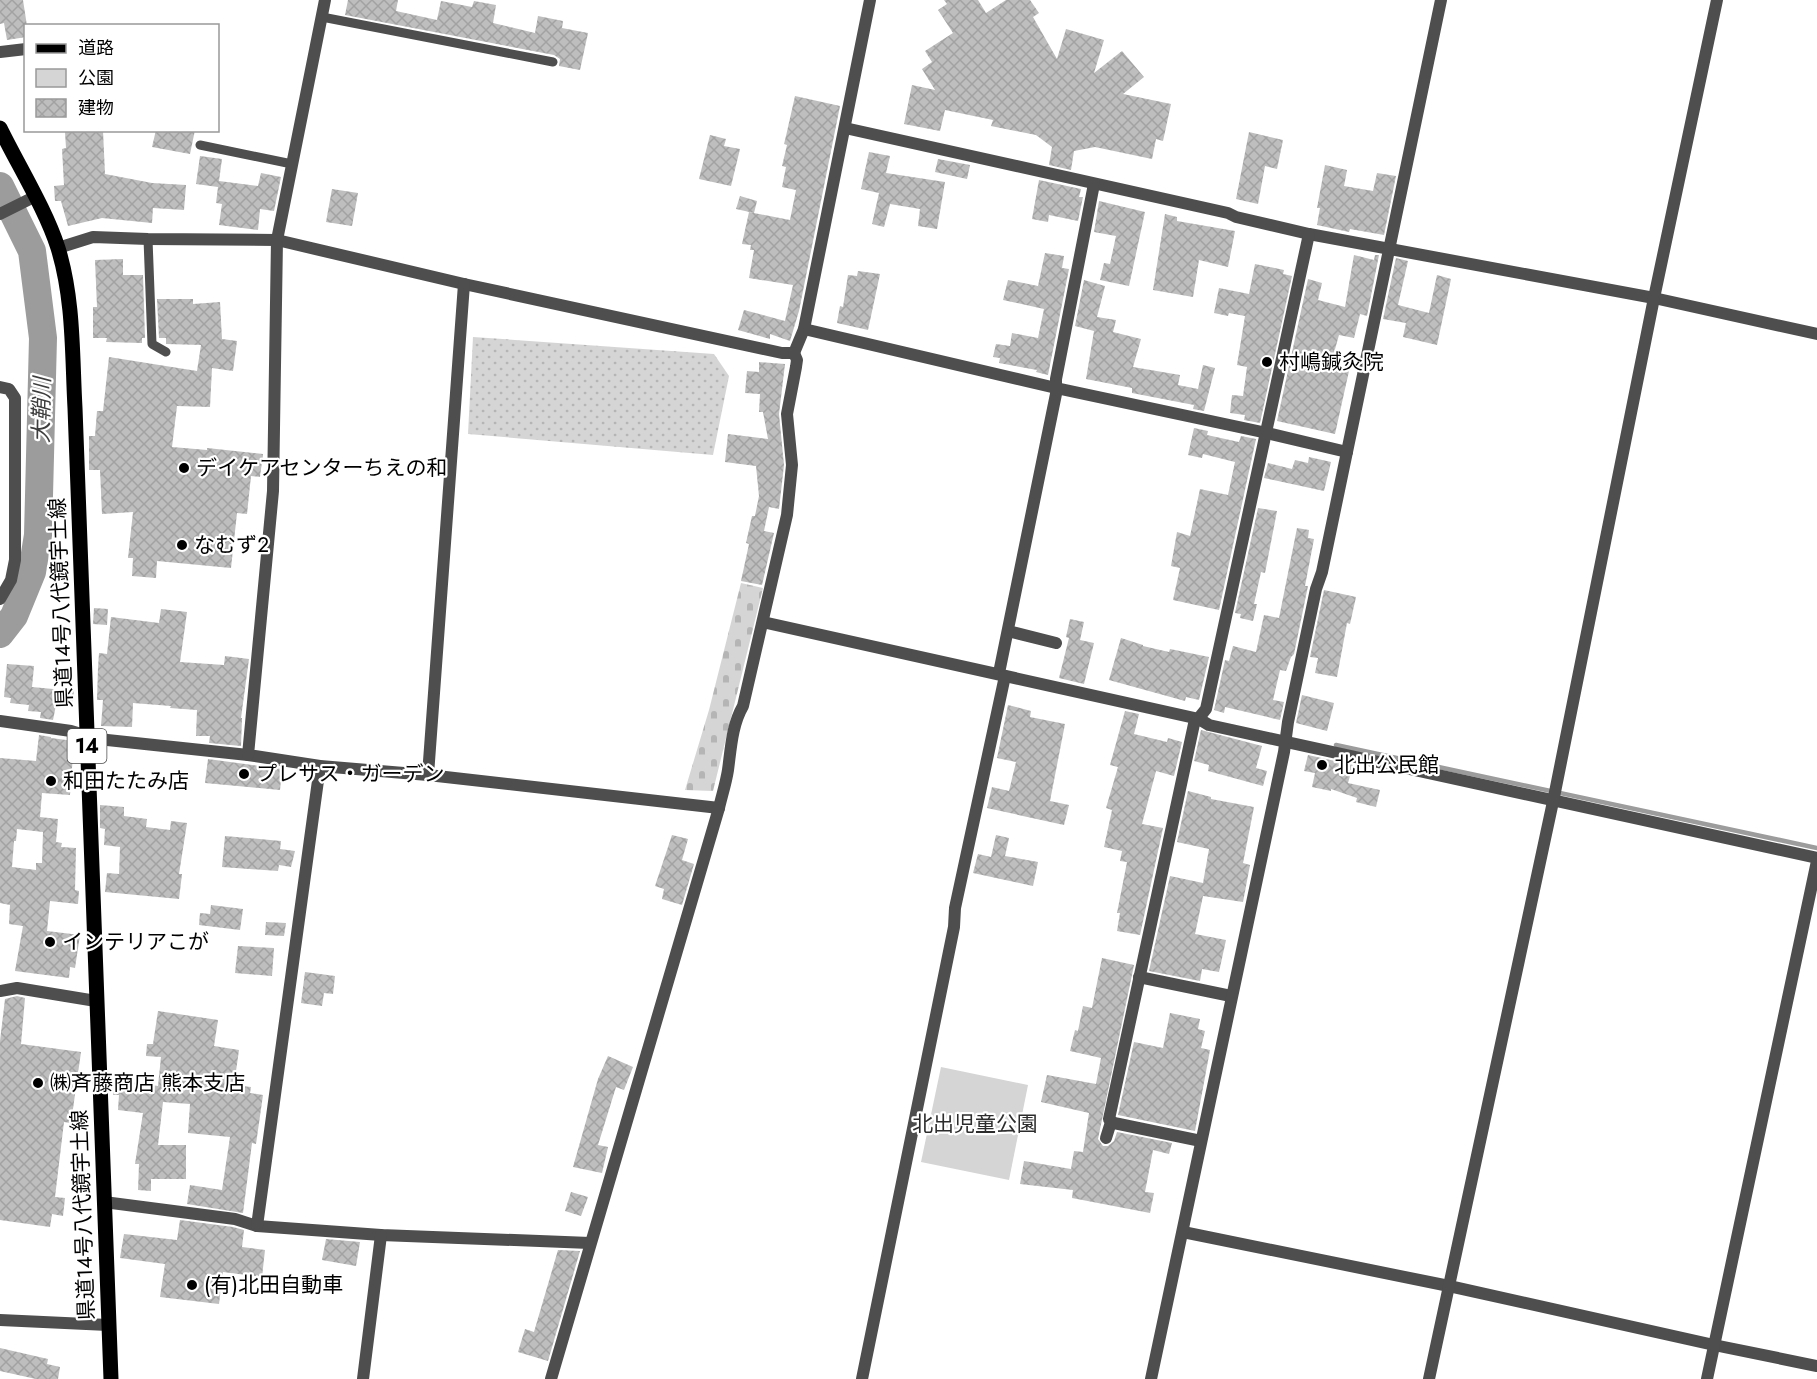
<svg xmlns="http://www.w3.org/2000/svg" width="1817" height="1379" font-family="Jost,'Noto Sans JP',sans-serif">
	<defs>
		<pattern id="grass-dots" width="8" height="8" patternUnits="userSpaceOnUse" patternTransform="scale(1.5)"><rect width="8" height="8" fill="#d5d5d5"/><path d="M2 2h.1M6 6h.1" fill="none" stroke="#b5b5b5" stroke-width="1.8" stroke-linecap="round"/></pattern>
		<pattern id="cemetery-stones" width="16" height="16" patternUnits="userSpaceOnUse" patternTransform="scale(1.5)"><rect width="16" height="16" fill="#d5d5d5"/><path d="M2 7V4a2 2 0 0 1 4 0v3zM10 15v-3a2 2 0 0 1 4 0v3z" fill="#b5b5b5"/></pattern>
		<pattern id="building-cross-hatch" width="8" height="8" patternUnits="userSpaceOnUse" patternTransform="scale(1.5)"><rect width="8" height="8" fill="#bebebe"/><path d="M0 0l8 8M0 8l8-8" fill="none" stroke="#a2a2a2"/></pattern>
	</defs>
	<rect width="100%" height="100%" fill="#fff"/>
	<polygon fill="url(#grass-dots)" points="473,337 714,354 729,376 713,455 468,434"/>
	<polygon fill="url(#cemetery-stones)" points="741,583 763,588 713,791 685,790 709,710"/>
	<polygon fill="#d5d5d5" points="941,1067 1028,1085 1009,1180 921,1162"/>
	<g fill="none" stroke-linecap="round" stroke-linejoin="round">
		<polyline stroke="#9c9c9c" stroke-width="4.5" points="1336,745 1817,848"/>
		<polyline stroke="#9c9c9c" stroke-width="28" points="0,186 32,251 43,338 38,535 32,572 14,616 0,634"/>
	</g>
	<g fill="url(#building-cross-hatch)" fill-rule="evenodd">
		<polygon points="0,0 23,0 27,26 26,26 26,37 7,40 4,23 0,24"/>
		<polygon points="348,0 398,0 396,11 437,20 441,1 472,7 474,1 496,5 493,23 535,33 538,16 563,21 562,28 588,33 580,70 559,66 560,59 554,55 345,15"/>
		<polygon points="944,0 978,0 986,13 1006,0 1030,0 1039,13 1033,17 1057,59 1066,29 1104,40 1094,73 1122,51 1144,77 1123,94 1171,104 1163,141 1156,139 1152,159 1095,147 1074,151 1071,170 1049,165 1052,147 1036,135 991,126 993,120 945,110 940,131 904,124 912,85 935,90 922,69 932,62 925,51 953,33 938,10 947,4"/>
		<polygon points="795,96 840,106 799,311 790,341 770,334 770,339 738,330 744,310 785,321 793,285 749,278 754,250 750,250 751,245 742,244 749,212 790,220 796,190 782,187 786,167 782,166 787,145 784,144 786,136"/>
		<polygon points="156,130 195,130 190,154 152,147"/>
		<polygon points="103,131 105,174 152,183 186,185 184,210 153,208 152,223 102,218 68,226 61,201 55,201 54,186 64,185 62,149 66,148 65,132"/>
		<polygon points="1249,132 1283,140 1277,169 1265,166 1258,204 1236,199"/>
		<polygon points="710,135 726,139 724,146 740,149 731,186 699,179"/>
		<polygon points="869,152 890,156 886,173 945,182 937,229 918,226 920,209 890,204 884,227 872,224 879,193 861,189"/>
		<polygon points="200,156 222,159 219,181 258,186 261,173 281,177 274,211 260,209 258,230 219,225 222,204 216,203 218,187 196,184"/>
		<polygon points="938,159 970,165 967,179 935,172"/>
		<polygon points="1325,165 1347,170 1344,186 1373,191 1377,173 1396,176 1384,235 1350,229 1349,232 1317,225 1320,208 1317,208"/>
		<polygon points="1039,180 1081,189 1079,197 1083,197 1078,221 1049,215 1048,222 1032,219"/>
		<polygon points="332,189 358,193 352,226 326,222"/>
		<polygon points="740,196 757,201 754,213 736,209"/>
		<polygon points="1099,201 1145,212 1129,286 1100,280 1104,263 1110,264 1116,236 1094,232"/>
		<polygon points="1165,214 1177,217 1177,221 1235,231 1228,267 1199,260 1193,297 1153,290"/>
		<polygon points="1045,253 1064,256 1062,268 1069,269 1048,375 1036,372 1037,370 999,363 1000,358 993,357 996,344 1010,346 1012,333 1038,338 1044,309 1003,300 1008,280 1038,286"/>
		<polygon points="1354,255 1374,260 1375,255 1379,255 1367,316 1360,314 1354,338 1339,335 1330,367 1349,371 1335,434 1277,421 1308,279 1322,283 1318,300 1345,307"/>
		<polygon points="1396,258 1408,261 1398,305 1429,313 1437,275 1451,279 1437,345 1403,337 1406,323 1383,319"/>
		<polygon points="123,259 123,275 143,275 145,338 142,338 142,343 106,342 107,338 93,338 93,307 97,307 95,260"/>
		<polygon points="1255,264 1284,270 1283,274 1292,276 1260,423 1244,420 1245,415 1230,413 1232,395 1243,396 1247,367 1237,365 1245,316 1229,313 1228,316 1214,313 1219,288 1249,294"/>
		<polygon points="858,271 880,274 868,330 837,323 840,306 843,307 848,275 857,276"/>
		<polygon points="1084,280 1105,286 1097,317 1116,320 1113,332 1141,339 1133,367 1180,375 1178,385 1198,389 1203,365 1215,368 1204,411 1193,409 1194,405 1132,393 1132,388 1086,379 1094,331 1075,326"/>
		<polygon points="157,299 193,299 193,304 220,302 222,339 237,341 233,371 212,368 210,407 177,406 172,447 207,450 207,448 263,454 260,477 251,476 247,514 237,513 231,568 157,561 156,578 132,576 133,558 128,558 133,512 102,514 100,470 89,470 89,436 95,436 97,411 103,411 109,357 197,371 201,345 166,344 166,338 159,338"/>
		<polygon points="759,362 785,364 779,414 784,465 779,509 769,507 764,531 774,533 762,585 741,581 749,544 746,543 752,516 755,516 759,496 756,466 725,462 728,434 768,439 763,412 759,412 760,394 745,393 747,371 759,372"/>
		<polygon points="1194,428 1208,431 1207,435 1239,442 1241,436 1256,439 1219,610 1173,600 1180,568 1171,566 1177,532 1190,536 1200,489 1228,495 1235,462 1203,454 1202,458 1188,455"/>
		<polygon points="1309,457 1331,462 1324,491 1264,478 1268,463 1292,469 1295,460 1308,463"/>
		<polygon points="1258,508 1277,511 1265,573 1261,572 1254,604 1257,604 1253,621 1240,618 1241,614 1235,613"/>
		<polygon points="1297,528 1309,530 1308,538 1314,539 1305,586 1308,586 1294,654 1291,657 1286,671 1280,670 1273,700 1284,702 1280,720 1225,707 1224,713 1214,710 1225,660 1229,661 1233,646 1256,652 1264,615 1279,618"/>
		<polygon points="1324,590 1356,597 1350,624 1347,623 1337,677 1315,673 1318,658 1310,657"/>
		<polygon points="94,608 108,609 107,625 93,624"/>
		<polygon points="161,609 187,612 180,662 224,665 225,656 249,659 241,718 242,718 241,746 209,743 210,736 196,736 197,710 170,708 171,706 133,703 132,727 101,726 103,700 97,700 98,668 99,653 107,654 111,617 159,623"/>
		<polygon points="1070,619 1084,622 1080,640 1094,643 1084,684 1059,678 1069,638 1066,637"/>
		<polygon points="1121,638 1143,645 1143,646 1169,652 1170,649 1209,657 1199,700 1186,697 1185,701 1109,680"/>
		<polygon points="7,664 34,666 32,687 74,691 72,706 56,705 53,720 40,718 41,712 28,711 29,705 10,703 11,698 4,697"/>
		<polygon points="1302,695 1334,703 1327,731 1296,723"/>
		<polygon points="1008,705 1031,711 1030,717 1065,724 1050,801 1069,805 1064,825 987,808 992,787 1009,791 1016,762 997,758"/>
		<polygon points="1125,711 1139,714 1134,734 1167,742 1168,738 1182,742 1174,776 1156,771 1142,824 1163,828 1140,935 1117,931 1120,913 1117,913 1127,862 1120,861 1122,851 1104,847 1112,810 1106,808 1118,767 1110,765"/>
		<polygon points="1201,730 1262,746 1256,768 1267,771 1263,786 1208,771 1209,765 1194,761"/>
		<path d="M39 735 51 737V738L74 741 70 795 42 793 40 817 58 819 56 842 62 843 61 847 76 848 75 890 79 891 78 904 50 901 47 931 80 935 75 968 70 967 69 978 15 971 23 926 9 924 10 905 0 903V758L36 761ZM17 829 43 832 42 863H36V870L12 867 14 841H16Z"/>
		<polygon points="1308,755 1353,765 1348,783 1380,790 1376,807 1356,802 1357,798 1331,789 1331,791 1312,787 1315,773 1304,771"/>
		<polygon points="208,759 282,769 280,790 205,783"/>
		<polygon points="1188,791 1211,797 1211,799 1254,807 1243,863 1250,865 1243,902 1203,896 1195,934 1226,940 1219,972 1202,969 1200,981 1149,971 1170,876 1203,883 1209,849 1177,842"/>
		<polygon points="100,805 124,807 124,816 147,819 146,827 170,830 171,821 187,823 179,874 182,874 179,899 105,892 107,873 119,874 120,847 104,845 105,829 100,828"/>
		<polygon points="672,835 688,839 682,860 694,864 682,905 662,899 664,889 655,886"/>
		<polygon points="996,835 1009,838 1005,856 1038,862 1033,886 973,873 978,854 991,857"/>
		<polygon points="225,836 281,841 280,849 295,851 291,867 279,865 278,871 222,867"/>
		<polygon points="211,905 243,909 240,930 199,925 200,913 210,914"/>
		<polygon points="266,922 286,923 284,936 265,935"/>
		<polygon points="238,946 274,948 272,976 235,973"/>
		<polygon points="1102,958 1134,965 1098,1139 1103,1146 1108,1146 1114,1141 1117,1132 1172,1143 1169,1154 1153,1150 1145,1192 1154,1193 1150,1213 1072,1198 1073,1190 1020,1184 1024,1161 1071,1169 1074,1151 1083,1152 1089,1113 1041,1102 1047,1075 1096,1084 1101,1058 1070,1051 1075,1030 1078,1031 1083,1006 1092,1008"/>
		<polygon points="305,972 335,976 333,994 324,993 322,1006 301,1003"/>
		<polygon points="17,996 25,998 21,1044 81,1052 71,1123 64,1122 55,1197 65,1198 63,1216 52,1214 50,1227 0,1220 0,1041 5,999"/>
		<polygon points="158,1011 218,1020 214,1046 239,1050 234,1085 251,1087 250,1093 263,1095 256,1144 252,1143 243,1213 187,1204 190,1185 222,1190 230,1137 188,1133 190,1104 163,1102 158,1145 186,1145 186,1179 151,1179 151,1191 138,1190 139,1164 135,1164 143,1113 118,1110 119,1095 113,1095 115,1080 158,1086 161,1057 146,1056 147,1044 153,1044"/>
		<polygon points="1170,1013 1200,1019 1198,1029 1205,1031 1201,1048 1210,1050 1195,1131 1118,1115 1134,1042 1163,1048"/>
		<polygon points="608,1056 633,1067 624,1090 616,1087 598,1145 608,1147 602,1173 573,1167 598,1079"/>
		<polygon points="571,1192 588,1197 581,1216 565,1211"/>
		<polygon points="180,1220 233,1227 244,1230 242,1247 265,1250 262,1277 223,1272 219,1304 160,1297 165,1264 120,1258 124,1234 177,1240"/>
		<polygon points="326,1239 360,1242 356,1266 322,1260"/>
		<polygon points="558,1250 580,1251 548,1361 518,1352 525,1329 534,1332"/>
		<polygon points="0,1348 48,1359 47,1364 60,1367 58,1379 36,1379 0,1371"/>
	</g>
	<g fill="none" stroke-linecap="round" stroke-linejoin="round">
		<g stroke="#4e4e4e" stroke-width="9">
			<polyline points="322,17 553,62"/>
			<polyline points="200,145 292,164"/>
			<polyline points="148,239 152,344 166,352"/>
		</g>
		<g stroke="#4e4e4e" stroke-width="12">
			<polyline points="0,52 26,49"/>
			<polyline points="845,128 1228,213 1236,217 1309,234 1654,298 1817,334"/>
			<polyline points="0,214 34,197"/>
			<polyline points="58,248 93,237 148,239 277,240 464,284 782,353 794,353"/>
			<polyline points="804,329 1056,388 1267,433 1347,452"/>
			<polyline points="794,353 804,329 870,0"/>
			<polyline points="0,387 9,389 15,398 15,560 11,580 0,599"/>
			<polyline points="763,622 1199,719 1209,725 1817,858"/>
			<polyline points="1008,631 1056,643"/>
			<polyline points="999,673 1056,394 1056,379 1094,184"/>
			<polyline points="0,721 71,731 98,739 248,755 320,766 428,775 719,808"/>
			<polyline points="248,755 273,491 277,240 325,0"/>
			<polyline points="428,775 464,284"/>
			<polyline points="1139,977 1231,996"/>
			<polyline points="0,991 17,988 96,1001"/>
			<polyline points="1106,1138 1111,1122"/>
			<polyline points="1201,1141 1114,1123 1109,1119 1194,724 1206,709 1309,234"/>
			<polyline points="104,1202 235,1219 257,1226 381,1235 590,1243"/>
			<polyline points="257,1226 320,766"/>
			<polyline points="1183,1232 1449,1286 1714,1345 1817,1366"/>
			<polyline points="0,1320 108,1325"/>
			<polyline points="363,1379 381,1235"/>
			<path d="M551 1379 719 808C722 795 726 783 728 770 731 748 732 725 743 706L787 515 792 465 787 414 796 367 797 360 794 353"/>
			<polyline points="862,1379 954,927 955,908 1005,676"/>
			<polyline points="1151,1379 1284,752 1288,722 1316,589 1322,572 1441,0"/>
			<polyline points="1429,1379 1554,797 1654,298 1717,0"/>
			<polyline points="1707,1379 1817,861"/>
		</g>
		<path stroke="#000" stroke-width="15" d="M0 128C18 165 46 210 58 248 74 300 72 355 75 408L111 1379"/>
	</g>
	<g fill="#000" stroke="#fff" stroke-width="2">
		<circle cx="1267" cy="362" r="6"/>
		<circle cx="184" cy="468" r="6"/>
		<circle cx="182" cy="545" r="6"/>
		<circle cx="1322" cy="765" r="6"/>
		<circle cx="244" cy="774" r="6"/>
		<circle cx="51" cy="781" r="6"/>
		<circle cx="50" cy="942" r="6"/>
		<circle cx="38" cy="1083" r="6"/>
		<circle cx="192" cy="1285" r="6"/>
	</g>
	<g text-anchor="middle" stroke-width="4.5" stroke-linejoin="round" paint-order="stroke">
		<rect fill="#fff" stroke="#4c4c4c" stroke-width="1.5" x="67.5" y="729" width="39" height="34" rx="4.5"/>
		<g font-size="20" font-weight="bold" fill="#000">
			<text x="87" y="753">14</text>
		</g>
		<g font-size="21" fill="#000" stroke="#fff" text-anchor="start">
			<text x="1279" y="369">村嶋鍼灸院</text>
			<text x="196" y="475">デイケアセンターちえの和</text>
			<text x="194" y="552">なむず２</text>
			<text x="1334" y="772">北出公民館</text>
			<text x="256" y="781">プレサス・ガーデン</text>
			<text x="63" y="788">和田たたみ店</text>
			<text x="62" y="949">インテリアこが</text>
			<text x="50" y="1090">㈱斉藤商店 熊本支店</text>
			<text x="204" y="1292">(有)北田自動車</text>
		</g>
		<g font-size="21" fill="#000" stroke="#fff">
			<text transform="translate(61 603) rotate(-92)" y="7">県道14号八代鏡宇土線</text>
			<text transform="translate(83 1215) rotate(-92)" y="7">県道14号八代鏡宇土線</text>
		</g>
		<g font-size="21" fill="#2c2c2c" stroke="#fff">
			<text x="975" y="1131">北出児童公園</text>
		</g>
		<g font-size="22" font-style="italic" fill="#3d3d3d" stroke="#fff">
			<text transform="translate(41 410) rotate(-89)" y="8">大鞘川</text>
		</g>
	</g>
	<rect x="24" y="24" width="195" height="108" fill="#ffffff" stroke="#999999" stroke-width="1.5"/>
	<rect x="36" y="44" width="30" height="9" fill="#000000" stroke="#999999" stroke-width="1.5"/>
	<text x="78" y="54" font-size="18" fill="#000000">道路</text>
	<rect x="36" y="69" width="30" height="18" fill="#d5d5d5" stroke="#999999" stroke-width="1.5"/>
	<text x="78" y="84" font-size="18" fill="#000000">公園</text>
	<rect x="36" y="99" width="30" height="18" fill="url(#building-cross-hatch)" stroke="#999999" stroke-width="1.5"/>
	<text x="78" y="114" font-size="18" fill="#000000">建物</text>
</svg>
